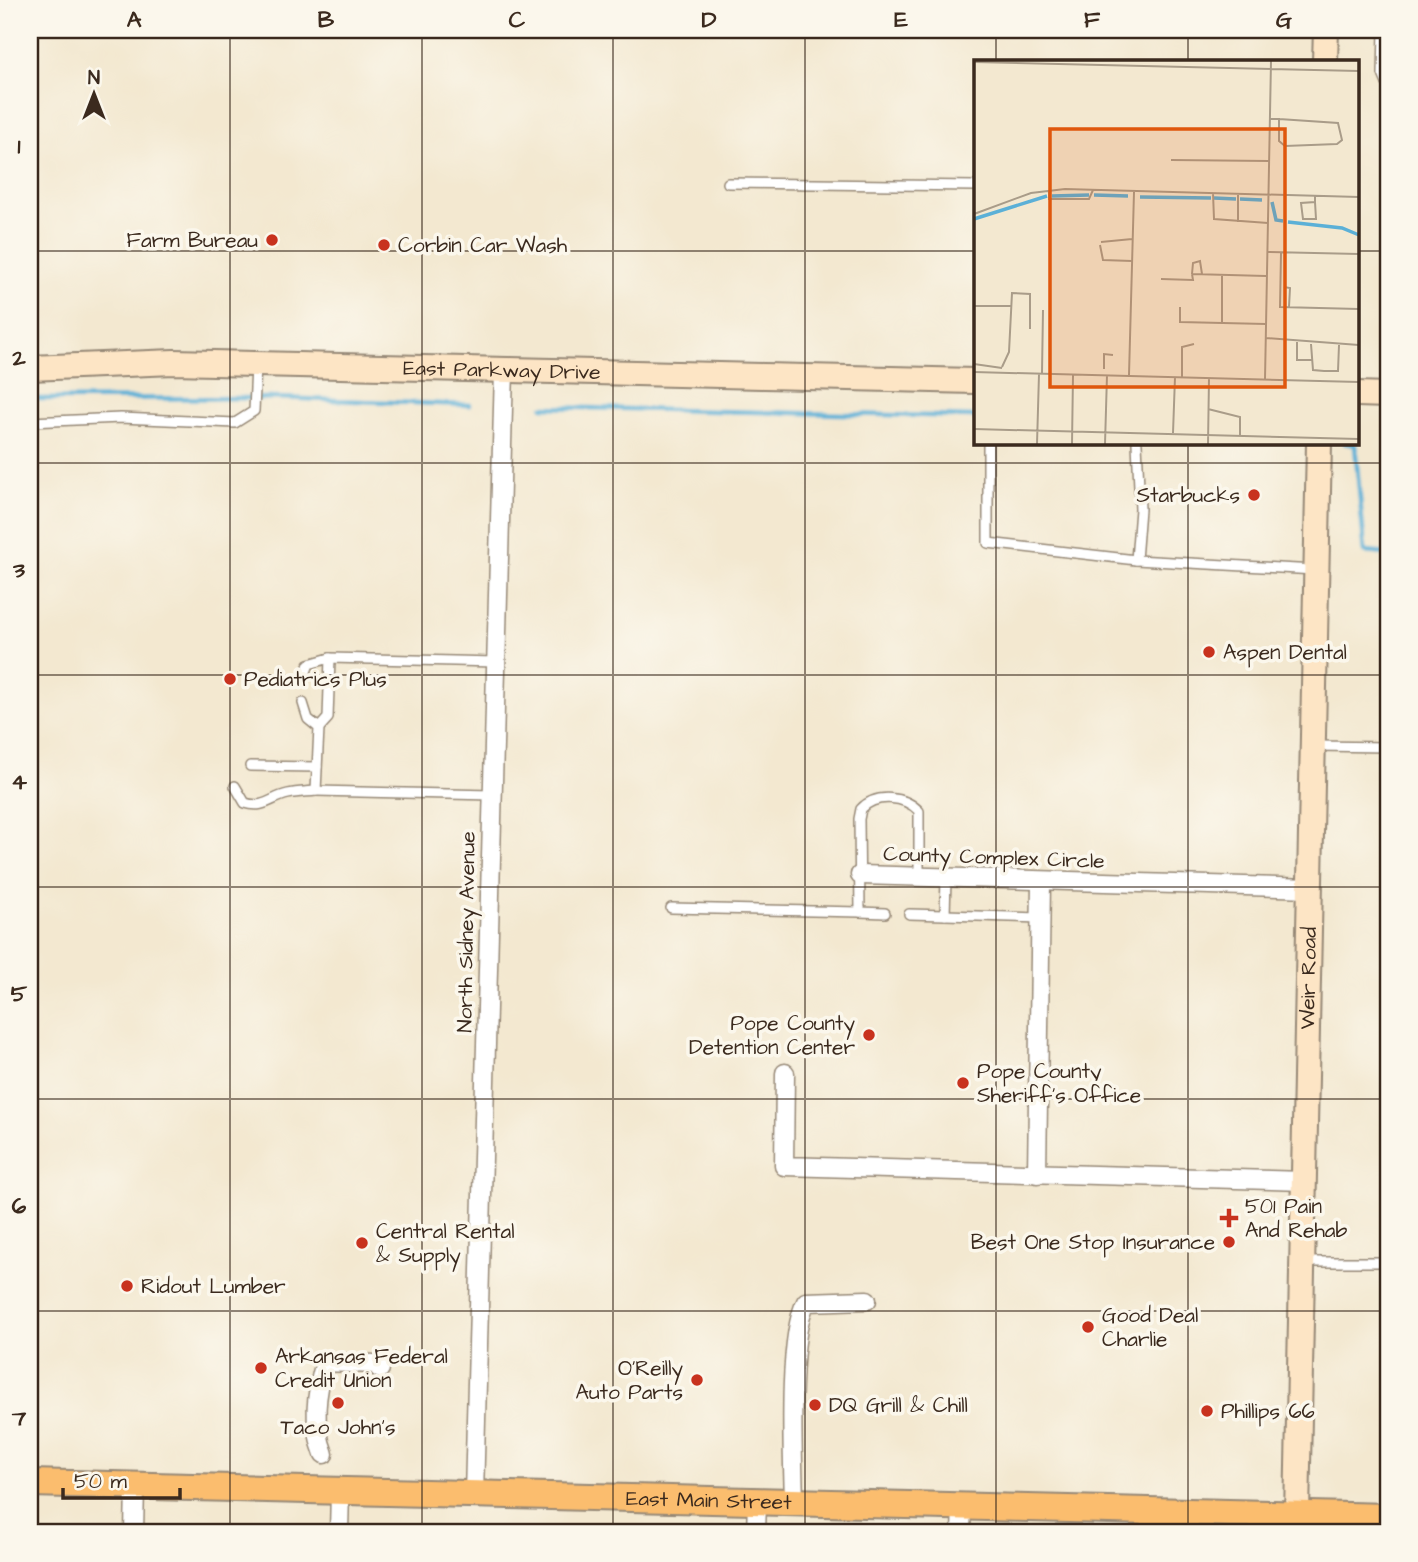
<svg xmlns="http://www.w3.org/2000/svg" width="1418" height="1562" font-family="'Architects Daughter',sans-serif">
	<rect width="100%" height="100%" fill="#fbf7ec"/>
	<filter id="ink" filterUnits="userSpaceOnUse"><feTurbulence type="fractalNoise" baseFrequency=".0143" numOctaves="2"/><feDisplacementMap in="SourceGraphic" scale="14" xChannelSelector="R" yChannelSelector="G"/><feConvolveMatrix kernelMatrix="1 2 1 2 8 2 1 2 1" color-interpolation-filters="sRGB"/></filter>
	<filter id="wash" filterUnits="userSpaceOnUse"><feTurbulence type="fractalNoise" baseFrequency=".00686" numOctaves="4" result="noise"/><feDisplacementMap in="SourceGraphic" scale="28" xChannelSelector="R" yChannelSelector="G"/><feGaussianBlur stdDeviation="1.57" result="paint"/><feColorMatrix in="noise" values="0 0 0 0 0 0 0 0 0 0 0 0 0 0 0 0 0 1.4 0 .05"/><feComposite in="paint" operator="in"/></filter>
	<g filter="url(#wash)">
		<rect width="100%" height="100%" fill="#f3e8d0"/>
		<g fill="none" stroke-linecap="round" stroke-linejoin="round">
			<g stroke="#5bb0d7" stroke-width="4.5">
				<polyline points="30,399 277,398 470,405"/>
				<polyline points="543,407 975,417"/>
				<polyline points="1345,443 1355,445 1365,552 1388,554"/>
			</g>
		</g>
	</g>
	<g filter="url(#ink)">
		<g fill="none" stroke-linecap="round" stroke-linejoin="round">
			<defs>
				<g id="service">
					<polyline points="1384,30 1383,74 1388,86"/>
					<polyline points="728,183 975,186"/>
					<polyline points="30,422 121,418 235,423 254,411 256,365"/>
					<polyline points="988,443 988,543 1136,560 1315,570"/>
					<polyline points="1136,560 1140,509 1137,443"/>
					<polyline points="303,680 309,664 330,658 496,662"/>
					<polyline points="303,703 308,719 319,728 316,791 492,795"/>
					<polyline points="319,728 328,718 330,658"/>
					<polyline points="1315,746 1388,747"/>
					<polyline points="250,766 317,767"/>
					<path d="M235 786 245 803C265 809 270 798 288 794 297 792 307 792 316 791"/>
					<path d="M671 908 860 912 859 819 861 809C876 793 905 796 919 811V878"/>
					<polyline points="860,912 885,913"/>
					<polyline points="909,914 945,915 946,879"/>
					<polyline points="945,915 1041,918"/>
					<polyline points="1303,1262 1388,1262"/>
				</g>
				<g id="minor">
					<polyline points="860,875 1311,888"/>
					<polyline points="785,1073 784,1166 1304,1181"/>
					<polyline points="1037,1174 1041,882"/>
					<path d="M324 1454C312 1424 316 1393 325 1362L375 1364 380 1369"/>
					<polyline points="474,1495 504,370"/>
					<path d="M794 1502C793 1457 787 1338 806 1302L867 1300"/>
					<polyline points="134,1532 135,1486"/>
					<polyline points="339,1532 340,1491"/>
					<polyline points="756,1532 757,1502"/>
					<polyline points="961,1532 962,1507"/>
				</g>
				<g id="secondary">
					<polyline points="1325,61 1326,30"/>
					<path id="s1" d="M30 368 174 362 975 381"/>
					<polyline points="1357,394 1388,395"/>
					<path id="s2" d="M1297 1515 1319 443"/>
				</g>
				<g id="primary">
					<path id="s3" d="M30 1483 1388 1517"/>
				</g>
			</defs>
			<use href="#service" stroke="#978977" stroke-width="12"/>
			<use href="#minor" stroke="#978977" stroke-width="21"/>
			<use href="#secondary" stroke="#978977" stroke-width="28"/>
			<use href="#primary" stroke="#978977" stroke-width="30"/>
			<use href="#service" stroke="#fff" stroke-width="9"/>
			<use href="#minor" stroke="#fff" stroke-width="18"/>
			<use href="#secondary" stroke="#fde5c5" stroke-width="24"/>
			<use href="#primary" stroke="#fbbd6e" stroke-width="26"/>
		</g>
	</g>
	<path fill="none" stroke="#3b2a1e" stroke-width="2" stroke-opacity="0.55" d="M230 30V1532M422 30V1532M613 30V1532M805 30V1532M996 30V61M1188 30V61M30 251H975M1357 251H1388M996 443V1532M1188 443V1532M30 463H1388M30 675H1388M30 887H1388M30 1099H1388M30 1311H1388"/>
	<g fill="#c8321e" stroke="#fbf7ec" stroke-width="2.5">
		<circle cx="272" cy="240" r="7"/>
		<circle cx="384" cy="245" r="7"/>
		<circle cx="1254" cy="495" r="7"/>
		<circle cx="1209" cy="652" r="7"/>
		<circle cx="230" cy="679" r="7"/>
		<circle cx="869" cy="1035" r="7"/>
		<circle cx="963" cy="1083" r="7"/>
		<path d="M1225.5 1207.5h7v7h7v7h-7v7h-7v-7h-7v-7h7z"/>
		<circle cx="1229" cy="1242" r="7"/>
		<circle cx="362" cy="1243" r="7"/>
		<circle cx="127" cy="1286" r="7"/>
		<circle cx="1088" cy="1327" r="7"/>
		<circle cx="261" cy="1368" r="7"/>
		<circle cx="697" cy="1380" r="7"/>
		<circle cx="338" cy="1403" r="7"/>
		<circle cx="815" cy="1405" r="7"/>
		<circle cx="1207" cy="1411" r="7"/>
	</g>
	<g text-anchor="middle" stroke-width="7" stroke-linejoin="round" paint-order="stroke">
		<g font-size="21" fill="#3b2a1e" stroke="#fbf7ec" text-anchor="start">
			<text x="258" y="247" text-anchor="end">Farm Bureau</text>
			<text x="398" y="252">Corbin Car Wash</text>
			<text x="1240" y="502" text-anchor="end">Starbucks</text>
			<text x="1223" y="659">Aspen Dental</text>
			<text x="244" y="686">Pediatrics Plus</text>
			<text x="855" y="1030" text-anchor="end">Pope County<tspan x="855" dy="24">Detention Center</tspan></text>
			<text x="977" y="1078">Pope County<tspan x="977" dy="24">Sheriff's Office</tspan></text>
			<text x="1245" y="1213">501 Pain<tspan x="1245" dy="24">And Rehab</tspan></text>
			<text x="376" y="1238">Central Rental<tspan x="376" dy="24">&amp; Supply</tspan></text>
			<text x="1215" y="1249" text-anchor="end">Best One Stop Insurance</text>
			<text x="141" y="1293">Ridout Lumber</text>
			<text x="1102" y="1322">Good Deal<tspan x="1102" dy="24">Charlie</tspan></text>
			<text x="275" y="1363">Arkansas Federal<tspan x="275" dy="24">Credit Union</tspan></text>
			<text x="683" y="1375" text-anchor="end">O'Reilly<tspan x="683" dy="24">Auto Parts</tspan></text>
			<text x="829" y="1412">DQ Grill &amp; Chill</text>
			<text x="1221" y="1418">Phillips 66</text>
			<text x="338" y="1434" text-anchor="middle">Taco John's</text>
		</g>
		<g font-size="21" fill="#3b2a1e" stroke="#fbf7ec">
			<text dy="7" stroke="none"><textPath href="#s1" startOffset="472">East Parkway Drive</textPath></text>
			<text transform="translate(994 857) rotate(2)" y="7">County Complex Circle</text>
			<text transform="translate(466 932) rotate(-89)" y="7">North Sidney Avenue</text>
			<text dy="7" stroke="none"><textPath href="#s2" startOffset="537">Weir Road</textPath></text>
			<text dy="7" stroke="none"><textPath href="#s3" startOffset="679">East Main Street</textPath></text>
		</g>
	</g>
	<g transform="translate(974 60)">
		<rect width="385" height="385" fill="#f3e8d0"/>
		<path fill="none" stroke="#5bb0d7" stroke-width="3.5" d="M120 135 154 136M78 136 115 135M166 137 237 138M240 138 262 139M266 139 288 140M298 142 302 160 309 161M0 159 73 136M314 162 368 168 385 175"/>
		<path fill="none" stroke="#a99c89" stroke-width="2" d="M0 2 385 11M296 59H305V81L311 86 363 84 368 80 364 63 305 59M197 100 295 101M75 131V139H115L119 130M239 133 240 159 294 163M341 136V142L327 143 329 159H342L341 142M0 154 57 133 91 129 385 137M264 162V133M127 182 158 179M126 185 129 200 158 201M294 192 385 194M307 193 306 247 385 249M218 214 292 216M218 214 219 203 226 201 228 214M187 219 219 220 218 214M310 227 316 228 315 247M0 246H37M206 247V262L292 264M248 263V215M292 278 385 285M323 282V300H338M337 284 339 310 350 311H364L365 285M0 304 28 308M28 307 35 292 38 233 56 234V269M130 309V294L139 295M0 312 385 322M68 313 69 250M155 315 160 132M208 317V287L220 284M291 319 297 1M234 349 266 357V375M0 369 385 379M199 373 201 317M63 384 65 314M98 384 99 315M131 384 133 315M234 384 235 318"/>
		<path fill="#df570d" fill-opacity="0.15" stroke="#df570d" stroke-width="3.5" d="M76 69H311V327H76Z"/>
		<rect width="385" height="385" fill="none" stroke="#3b2a1e" stroke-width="3.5"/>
	</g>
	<rect width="1418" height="1562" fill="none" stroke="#fbf7ec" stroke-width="77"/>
	<g transform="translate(94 94)" stroke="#fbf7ec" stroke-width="5" paint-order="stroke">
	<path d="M0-5L12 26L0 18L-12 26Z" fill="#3b2a1e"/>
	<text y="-10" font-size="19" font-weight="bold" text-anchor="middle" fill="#3b2a1e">N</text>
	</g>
	<path d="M63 1488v10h117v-10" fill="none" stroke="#3b2a1e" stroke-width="3.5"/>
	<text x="74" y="1488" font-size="21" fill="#3b2a1e" stroke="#fbf7ec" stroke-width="5" paint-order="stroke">50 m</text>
	<rect x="38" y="38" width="1342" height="1486" fill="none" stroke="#3b2a1e" stroke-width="2.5"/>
	<g font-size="23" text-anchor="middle" font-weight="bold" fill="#3b2a1e">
		<text x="134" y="27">A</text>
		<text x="326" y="27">B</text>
		<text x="517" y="27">C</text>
		<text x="709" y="27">D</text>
		<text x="901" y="27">E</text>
		<text x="1092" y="27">F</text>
		<text x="1284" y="27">G</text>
		<text x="19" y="153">1</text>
		<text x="19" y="365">2</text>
		<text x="19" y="577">3</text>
		<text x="19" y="789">4</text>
		<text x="19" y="1001">5</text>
		<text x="19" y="1213">6</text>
		<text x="19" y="1425">7</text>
	</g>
</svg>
